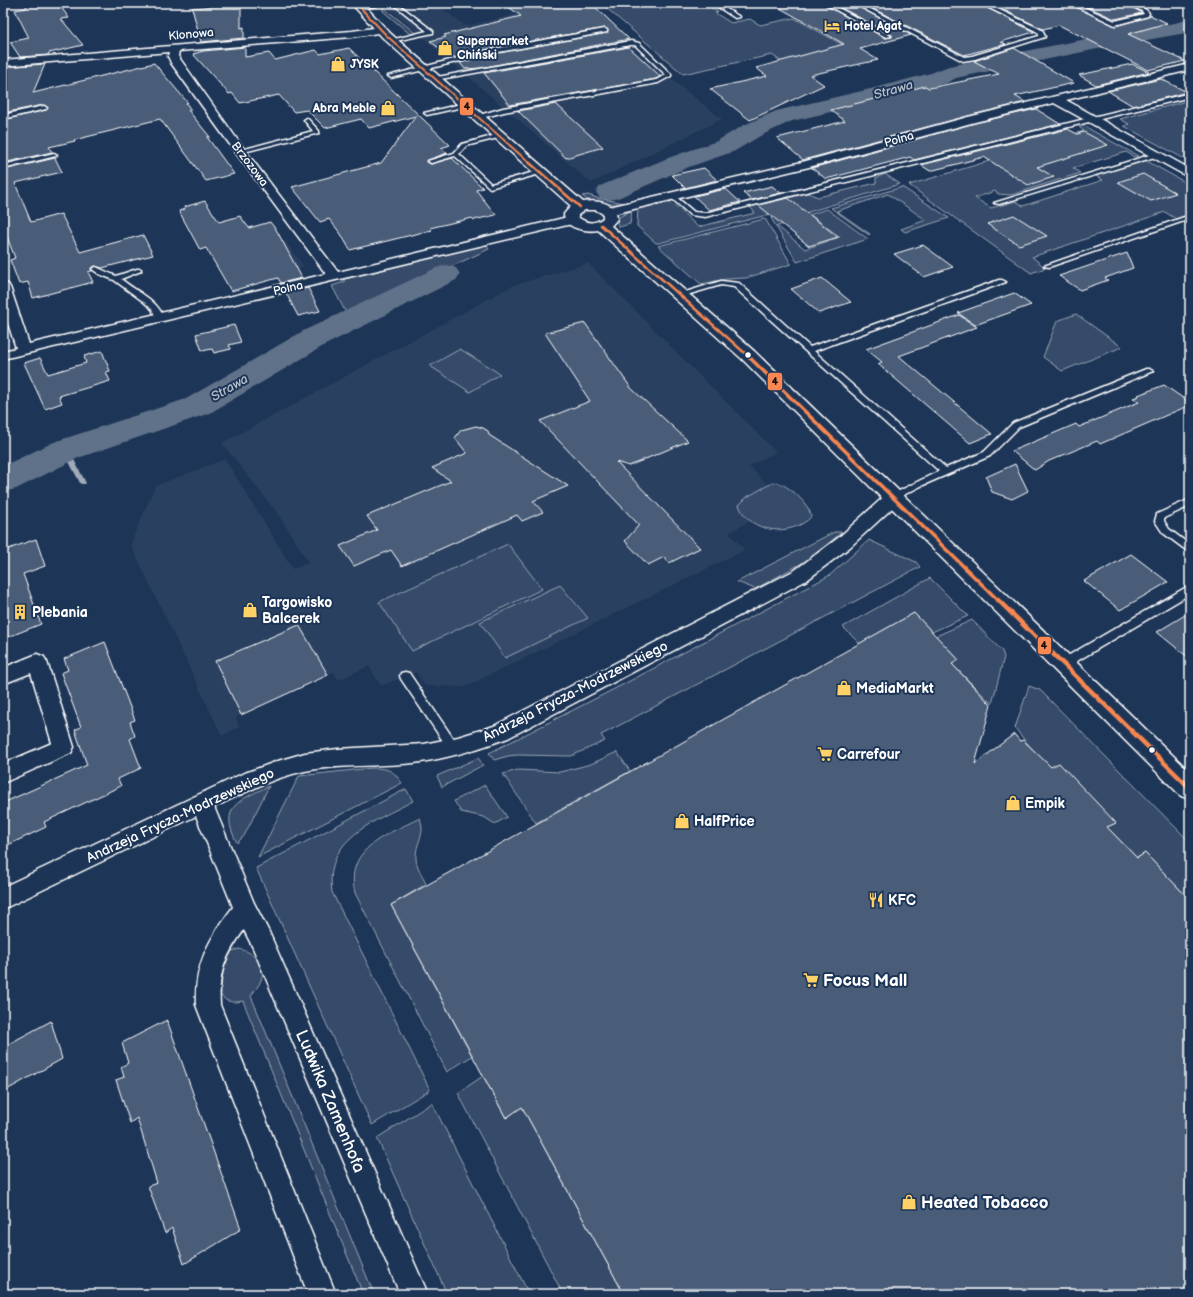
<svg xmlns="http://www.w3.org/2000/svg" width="1193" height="1297" font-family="'Balsamiq Sans',sans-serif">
	<rect width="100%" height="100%" fill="#1d3557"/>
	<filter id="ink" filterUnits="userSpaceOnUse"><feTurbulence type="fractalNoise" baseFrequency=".025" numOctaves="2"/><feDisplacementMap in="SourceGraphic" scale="8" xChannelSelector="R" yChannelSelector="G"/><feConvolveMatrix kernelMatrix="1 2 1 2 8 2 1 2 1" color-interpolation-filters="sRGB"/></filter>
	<g filter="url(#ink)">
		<g fill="#2a4161">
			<polygon points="383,3 434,3 466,26 517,14 511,9 575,3 722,119 591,183"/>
			<polygon points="286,242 304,267 292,271 274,245"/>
			<polygon points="588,263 776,452 749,466 770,487 754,521 748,522 729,533 745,550 465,687 425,686 416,672 381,686 369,666 338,680 334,672 236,717 239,727 222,736 131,545 133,538 155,486 225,459 293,569 309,563 278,514 222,443 512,286"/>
		</g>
		<g fill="#364b69" stroke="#9aa5b4">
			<polygon points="620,3 704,3 718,12 715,13 731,23 750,19 760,25 794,18 856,52 789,67 772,55 683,74 604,6"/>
			<polygon points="383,7 414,32 415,33 410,34 383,11"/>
			<polygon points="1190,100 1190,162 1124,126 1129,124 1120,119"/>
			<polygon points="1084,126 1138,156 1134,157 1126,152 1073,168 1080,173 1011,195 998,194 995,191 975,198 991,208 1016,201 1023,206 1103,180 1096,176 1117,167 1143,159 1190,185 1190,217 1179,221 1165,212 1032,257 1046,268 1031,273 909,185 1006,156 1013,159 991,145 1000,142 1010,149 1022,148 1084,131 1079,127"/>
			<polygon points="885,174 900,184 802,214 781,200 808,193 818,197 876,183 876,178"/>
			<polygon points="902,187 949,218 905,232 901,229 926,220 888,194 837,211 870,234 869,235 831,208"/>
			<path d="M588 195 597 198 625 203C610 205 594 206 582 196Z"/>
			<polygon points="776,201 786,210 659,243 656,243 637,226 638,208 663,203 670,203 677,207 698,227 755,213 750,207"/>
			<polygon points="827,209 868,239 797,262 771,218 788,213 790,222 777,226 805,249 840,237 812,216 802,217"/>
			<polygon points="632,210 630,224 619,227 617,223 619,217"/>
			<polygon points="764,219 766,220 791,264 746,278 726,279 701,284 658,246"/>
			<polygon points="486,245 489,249 347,315 332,286 344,282 344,279"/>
			<polygon points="1076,314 1122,347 1062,371 1043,357 1057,321"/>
			<polygon points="460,349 500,374 470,392 430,366"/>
			<path d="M776 482C787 484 811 505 811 517 792 537 749 534 739 505L747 497 772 483Z"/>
			<polygon points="834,532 842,532 811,558 755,589 737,582"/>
			<polygon points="869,540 916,562 920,567 601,735 605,741 571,756 517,755 508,756 494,760 489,753 624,684 821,580 830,575"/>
			<polygon points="508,544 542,589 412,651 379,602"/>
			<polygon points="930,578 968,616 932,632 914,613 860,644 843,627"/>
			<polygon points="560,585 588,618 505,658 480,622"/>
			<polygon points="972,620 1002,651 1004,657 992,704 952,664 959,660 936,636"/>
			<path d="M1029 686 1040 690 1190 842V900L1145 853 1137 858 1107 827 1115 823C1081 793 1042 765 1015 728Z"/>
			<polygon points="617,752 630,771 536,823 503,774 518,770 560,772 591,764"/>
			<polygon points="478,758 483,765 442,787 437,776"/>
			<path d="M372 768C389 769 392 769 402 783L258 857 299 776Z"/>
			<polygon points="485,785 507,817 495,824 484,817 461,812 454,801"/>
			<path d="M269 786 244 836 237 843C218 807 239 800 269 786Z"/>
			<path d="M406 789 413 801C374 822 324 838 332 892L430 1090 372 1125 256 868Z"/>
			<path d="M420 818C426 836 417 839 416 855 415 865 422 875 426 884L391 905 472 1056 447 1072 355 893C344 848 388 834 420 818Z"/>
			<path d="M239 949C254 952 267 964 261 980 259 986 254 991 251 996L374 1294H363L243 1001C225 1005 220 997 214 982L228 952Z"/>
			<polygon points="483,1076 506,1118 522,1107 624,1294 563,1294 458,1093"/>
			<polygon points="432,1103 529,1294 447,1294 377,1138"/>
		</g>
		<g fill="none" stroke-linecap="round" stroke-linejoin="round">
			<polygon fill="#a0aab8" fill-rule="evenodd" points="66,448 69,450 86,483 85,484 81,484 80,483 63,450"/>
			<g fill="#617289" fill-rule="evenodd">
				<polygon points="1190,19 1190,32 1186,33 1107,47 956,78 947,83 890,98 792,121 760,136 735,151 686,168 618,198 609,200 600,198 596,192 600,186 668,158 717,141 742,126 776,111 879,87 931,73 949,66 1107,35 1175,23"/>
				<polygon points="446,265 456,268 460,274 456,280 325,345 210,413 78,458 16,489 3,492 3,466 54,442 186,399 303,331 436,268"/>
			</g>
		</g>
		<g fill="#4a5d79" stroke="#fff">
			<polygon points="27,3 58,3 69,18 61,19 83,45 49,53 48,55 20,57 10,42 29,38 15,10 26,8"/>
			<polygon points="503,3 591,3 629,39 480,68 465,69 460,63 493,54 607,33 608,30 605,28 493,48 456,57 450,57 430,41 446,37 444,35 521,16"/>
			<polygon points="771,3 822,3 885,38 892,37 892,35 832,3 852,3 911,35 860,49 878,60 810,75 824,85 750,120 710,89 767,76 756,68 844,44"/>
			<polygon points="862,3 978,3 1034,32 1001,42 1006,44 964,55"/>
			<polygon points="989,3 1068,3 1115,26 1148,17 1150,15 1167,23 1128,34 1185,61 1148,70 1059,25 1043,29"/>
			<polygon points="1079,3 1125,3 1142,13 1115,19"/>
			<polygon points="241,4 241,28 244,27 244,38 201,42 192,8"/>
			<polygon points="245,47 245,57 269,53 275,60 316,50 320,54 349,48 450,145 441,148 447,153 428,160 427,162 431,164 452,158 483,188 476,190 496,215 474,220 472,218 430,228 432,230 350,250 341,234 329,219 320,222 292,187 381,163 416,116 369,128 361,119 325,128 307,110 294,112 279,95 240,103 232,93 229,94 193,54 203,51"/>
			<polygon points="629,47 660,76 656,79 510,105 484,73"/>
			<polygon points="1014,48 1074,83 1015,96 1025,102 968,116 803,160 777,138 845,121 831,110 925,86 929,88 999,74 974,61"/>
			<polygon points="154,63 188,103 186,103 191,110 188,110 210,137 207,137 234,174 206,181 160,119 74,140 75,141 49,147 52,152 3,163 3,120 46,110 48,108 44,105 3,113 3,67 45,64 33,93"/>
			<polygon points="1132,64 1149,72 1096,85 1079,75"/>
			<polygon points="1161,79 1187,92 1133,106 1108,91"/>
			<polygon points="556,104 603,147 566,158 518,111"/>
			<polygon points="1036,109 1060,124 914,160 910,157 826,179 812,168 975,123"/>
			<polygon points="1068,129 1077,134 1084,132 1108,145 1037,167 1054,177 1028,185 984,157 930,171 921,165"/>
			<polygon points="55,158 62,172 15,183 31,222 61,214 80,252 143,235 153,255 102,268 95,266 91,268 92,271 88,272 93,282 33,298 28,282 19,284 10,260 15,258 3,226 3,170"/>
			<polygon points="704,168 717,180 685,188 672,175"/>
			<polygon points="1143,174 1176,193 1151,201 1118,182"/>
			<polygon points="772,186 781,193 752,200 743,193"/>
			<polygon points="726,189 740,202 709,210 694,196"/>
			<polygon points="788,198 838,237 809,246 758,205"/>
			<polygon points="205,201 219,222 240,216 249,228 270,222 277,231 302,278 281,283 278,278 231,291 206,248 200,250 179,211 185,209 184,207"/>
			<polygon points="1014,215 1047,236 1019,245 987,224"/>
			<polygon points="923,245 953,267 924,277 894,254"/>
			<polygon points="1127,253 1133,268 1105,278 1108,280 1080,290 1059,276"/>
			<polygon points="822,278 851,302 819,313 791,289"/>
			<polygon points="308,288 320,311 298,316 286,293"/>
			<polygon points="1014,293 1031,305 975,325 958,313"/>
			<polygon points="959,315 977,327 899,356 992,434 970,443 878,364 882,362 866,349"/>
			<polygon points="585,323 631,388 688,441 629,466 616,462 700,548 669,563 664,557 648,565 625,541 639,525 540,421 590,401 545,333"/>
			<polygon points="234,325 241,342 229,345 231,349 214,353 212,349 202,351 196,334"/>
			<polygon points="102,351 110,371 106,372 110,381 59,396 62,403 45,409 24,363 40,358 48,374 86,363 84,356"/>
			<polygon points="1164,385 1190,403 1190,405 1100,444 1097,441 1049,461 1035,470 1012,451 1076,424 1079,427 1139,402 1133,398 1139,396 1138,395"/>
			<polygon points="476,426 483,428 488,431 489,435 568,486 533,501 543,512 522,521 517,515 402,566 391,550 354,566 340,546 377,530 367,516 451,481 432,468 467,453 455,438 461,430"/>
			<polygon points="1015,464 1028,491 1012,499 992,492 986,477"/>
			<polygon points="36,539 45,566 23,574 41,624 3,639 3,551"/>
			<polygon points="1131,554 1168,582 1120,610 1084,581"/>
			<polygon points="1190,612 1190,659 1157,632"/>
			<polygon points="914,613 959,660 952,664 991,705 975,764 1014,734 1020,741 1023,740 1051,767 1059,763 1116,823 1107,827 1137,858 1145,853 1190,900 1190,1294 624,1294 522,1107 506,1118 391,905"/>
			<polygon points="299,625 328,675 241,715 215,661"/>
			<polygon points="105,642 135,720 130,722 135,736 130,739 141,768 118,779 121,786 44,822 46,827 8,845 3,825 3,803 87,765 75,730 81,727 61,673 68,670 64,659"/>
			<polygon points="167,1020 241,1229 184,1264 172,1228 165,1233 148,1186 157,1183 137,1118 130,1123 116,1080 124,1077 121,1067 128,1063 122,1043"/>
			<polygon points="51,1021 62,1059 3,1092 3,1047"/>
		</g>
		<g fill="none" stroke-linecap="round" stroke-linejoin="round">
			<defs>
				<g id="service">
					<polygon points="381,3 391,3 361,9 359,8"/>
					<polygon points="392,3 397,3 433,31 433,33 391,42 391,40 427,31"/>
					<polygon points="712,3 717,3 740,17 735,18"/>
					<polygon points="823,3 829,3 891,36 886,37"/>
					<polygon points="853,3 859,3 964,57 972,56 1039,36 1039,33 1034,30 979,3 985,3 1038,28 1043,31 1045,37 975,59 963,61"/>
					<path d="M1069 3H1075L1115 21 1144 14 1142 11 1127 3C1135 3 1144 7 1149 13L1148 16 1115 25Z"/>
					<polygon points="605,29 607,30 607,32 493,53 391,78 388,76 493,49"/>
					<polygon points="631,41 639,43 671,74 671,76 658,83 504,112 478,119 475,117 476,116 503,108 656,80 666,75 635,45 631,45 435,80 432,78"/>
					<polygon points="1190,93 1190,97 705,217 690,215 669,196 674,195 694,212 705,213"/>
					<polygon points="465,103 467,104 467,106 427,115 424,113"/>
					<polygon points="44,106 47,108 46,109 3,119 3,115"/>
					<polygon points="307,118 319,131 319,133 240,153 237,151 313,131 304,120"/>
					<polygon points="500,134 503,136 502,137 466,146 459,154 491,184 541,170 543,171 543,173 490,188 455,156 431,163 428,161 454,153 462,144"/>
					<polygon points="54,153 57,155 56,156 3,169 3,165"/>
					<polygon points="1156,153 1159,155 1158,156 999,204 994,203"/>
					<polygon points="1190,215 1190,219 1049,267 1044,266"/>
					<path d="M96 267 116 276 137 269H141V271L121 279C136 292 156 298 164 318L163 320H157L152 309 144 302 114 280 99 274 92 269Z"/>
					<polygon points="999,280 1002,280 1006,282 814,351 946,468 984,452 1013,423 1146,369 1149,369 1153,371 1019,427 990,456 921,486 894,500 890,497 891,495 939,471 734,287 721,285 680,297 676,295 721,281 739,283 810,347"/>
					<polygon points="1190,499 1190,506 1164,518 1164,521 1169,529 1190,545 1190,553 1163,533 1155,521 1157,514"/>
					<polygon points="1190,585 1190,594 1067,667 1059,667 1058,664 1059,661"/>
					<polygon points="405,672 409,673 457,744 458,747 457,750 453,752 449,750 401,679 400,676 401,673"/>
				</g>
				<g id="minor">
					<polygon points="381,27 384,28 386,30 384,32 352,37 179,51 178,56 244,149 338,272 572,216 576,217 578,220 576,223 3,359 3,351 16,348 3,308 3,283 8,284 10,287 29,344 326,274 236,153 171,63 168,56 169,52 3,66 3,60 352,31"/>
					<polygon points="1190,64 1190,70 1066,100 1190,169 1190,178 1054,103 975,122 809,167 609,215 605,214 603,211 605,208 609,207 802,162 968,117"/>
					<path d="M894 491 900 493 902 497 900 501 850 547 807 580 508 738C478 749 446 759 414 763 378 767 341 764 305 771 272 778 244 793 214 807L254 903 269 932 428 1294H400L253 948 244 930C225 956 218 973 220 1005L336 1294H308L196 1005C194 965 209 939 233 907L196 816 3 909V887L242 774 281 760 305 753 338 749 424 744 458 737 494 726 795 570 838 538 888 493Z"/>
					<polygon points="37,654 44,657 47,662 74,747 71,753 3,783 3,764 52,743 31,673 3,684 3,668"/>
				</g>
				<path id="tertiary" d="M351 3H362L391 34 583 202C596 200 617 202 617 219L611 226 754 351 1190 772V799L1181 796 742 359 598 230C587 232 564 229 564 214L571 206 383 38ZM585 210H596L603 214V218C595 224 586 224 578 217V215Z"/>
			</defs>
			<use href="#service" stroke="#fff" stroke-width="3"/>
			<use href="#minor" stroke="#fff" stroke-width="3"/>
			<use href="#tertiary" stroke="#fff" stroke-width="3"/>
			<use href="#service" fill="#1d3557" fill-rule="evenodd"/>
			<use href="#minor" fill="#1d3557" fill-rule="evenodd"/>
			<use href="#tertiary" fill="#1d3557" fill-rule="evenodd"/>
			<defs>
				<polyline id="bus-1-far3" points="356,3 387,36 524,158"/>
				<g id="bus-1-far2">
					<polyline points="523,157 580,207"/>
					<polyline points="601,225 747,355"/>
				</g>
				<polyline id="bus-1-far1" points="746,354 999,601"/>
				<polyline id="bus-1" points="998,600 1190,788"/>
			</defs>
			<use href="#bus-1-far3" stroke="#1d3557" stroke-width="3.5"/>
			<use href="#bus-1-far2" stroke="#1d3557" stroke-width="4.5"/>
			<use href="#bus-1-far1" stroke="#1d3557" stroke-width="6"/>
			<use href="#bus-1" stroke="#1d3557" stroke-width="8"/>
			<use href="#bus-1-far3" stroke="#f88751" stroke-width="2"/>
			<use href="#bus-1-far2" stroke="#f88751" stroke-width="2.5"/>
			<use href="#bus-1-far1" stroke="#f88751" stroke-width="3.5"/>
			<use href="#bus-1" stroke="#f88751" stroke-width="4.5"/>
		</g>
	</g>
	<defs>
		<symbol id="hotel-bare" viewBox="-9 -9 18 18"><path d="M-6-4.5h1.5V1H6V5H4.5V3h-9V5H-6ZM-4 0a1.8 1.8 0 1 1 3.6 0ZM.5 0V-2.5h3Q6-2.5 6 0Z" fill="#ffd166" stroke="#1d3557" stroke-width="2.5" paint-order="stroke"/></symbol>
		<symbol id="shop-bare" viewBox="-9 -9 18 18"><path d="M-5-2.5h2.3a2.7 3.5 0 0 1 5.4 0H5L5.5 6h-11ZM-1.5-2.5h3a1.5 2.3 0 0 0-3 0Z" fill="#ffd166" stroke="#1d3557" stroke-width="2.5" paint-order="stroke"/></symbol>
		<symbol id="building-bare" viewBox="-9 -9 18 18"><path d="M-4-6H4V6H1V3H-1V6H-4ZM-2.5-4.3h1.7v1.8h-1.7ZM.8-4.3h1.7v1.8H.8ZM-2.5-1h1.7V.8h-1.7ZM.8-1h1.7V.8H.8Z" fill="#ffd166" stroke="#1d3557" stroke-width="2.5" paint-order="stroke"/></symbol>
		<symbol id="supermarket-bare" viewBox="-9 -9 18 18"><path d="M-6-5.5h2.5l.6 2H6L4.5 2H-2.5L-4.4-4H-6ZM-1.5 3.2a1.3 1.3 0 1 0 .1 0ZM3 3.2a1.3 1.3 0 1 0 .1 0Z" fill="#ffd166" stroke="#1d3557" stroke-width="2.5" paint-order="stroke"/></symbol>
		<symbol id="restaurant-bare" viewBox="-9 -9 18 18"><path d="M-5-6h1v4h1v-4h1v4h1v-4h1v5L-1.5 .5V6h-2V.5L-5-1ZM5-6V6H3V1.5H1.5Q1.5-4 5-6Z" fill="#ffd166" stroke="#1d3557" stroke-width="2.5" paint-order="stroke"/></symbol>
	</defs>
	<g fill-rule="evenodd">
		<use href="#hotel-bare" x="821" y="15" width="22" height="22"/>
		<use href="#shop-bare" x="434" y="37" width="22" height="22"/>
		<use href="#shop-bare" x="327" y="53" width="22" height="22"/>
		<use href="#shop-bare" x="377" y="97" width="22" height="22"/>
		<use href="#shop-bare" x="239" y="599" width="22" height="22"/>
		<use href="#building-bare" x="9" y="601" width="22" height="22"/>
		<use href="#shop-bare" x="833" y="677" width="22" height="22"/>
		<use href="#supermarket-bare" x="814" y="743" width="22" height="22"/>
		<use href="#shop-bare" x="1002" y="792" width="22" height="22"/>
		<use href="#shop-bare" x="671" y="810" width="22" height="22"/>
		<use href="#restaurant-bare" x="865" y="889" width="22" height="22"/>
		<use href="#supermarket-bare" x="800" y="969" width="22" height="22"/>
		<use href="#shop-bare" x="898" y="1191" width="22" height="22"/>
	</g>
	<g fill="#fff" stroke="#1d3557" stroke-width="1.5">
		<circle cx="748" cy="355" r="3.5"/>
		<circle cx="1152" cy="750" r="3.5"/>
	</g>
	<g text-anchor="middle" stroke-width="4" stroke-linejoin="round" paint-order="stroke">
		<g font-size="12" font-weight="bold" fill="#fff" stroke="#1d3557" text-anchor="start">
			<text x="844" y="30">Hotel Agat</text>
			<text x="457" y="45">Supermarket<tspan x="457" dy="14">Chiński</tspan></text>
			<text x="350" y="68">JYSK</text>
			<text x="376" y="112" text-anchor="end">Abra Meble</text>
		</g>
		<g font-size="12" fill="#fff" stroke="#1d3557">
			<text transform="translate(191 34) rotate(-5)" y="4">Klonowa</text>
			<text transform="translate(899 139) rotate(-16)" y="4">Polna</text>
			<text transform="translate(250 164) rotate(53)" y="4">Brzozowa</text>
			<text transform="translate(288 288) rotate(-13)" y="4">Polna</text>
		</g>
		<g font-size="13" font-style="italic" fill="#b8c0ca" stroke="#1d3557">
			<text transform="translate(893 89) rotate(-16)" y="5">Strawa</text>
			<text transform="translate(229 387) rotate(-30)" y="5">Strawa</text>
		</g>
		<g font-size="14" font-weight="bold" fill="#fff" stroke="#1d3557" text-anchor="start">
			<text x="262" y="607">Targowisko<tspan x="262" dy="16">Balcerek</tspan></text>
			<text x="32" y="617">Plebania</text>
			<text x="856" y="693">MediaMarkt</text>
			<text x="837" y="759">Carrefour</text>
			<text x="1025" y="808">Empik</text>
			<text x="694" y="826">HalfPrice</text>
			<text x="888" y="905">KFC</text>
		</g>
		<g font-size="14" fill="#fff" stroke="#1d3557">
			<text transform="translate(575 691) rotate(-27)" y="5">Andrzeja Frycza-Modrzewskiego</text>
			<text transform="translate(180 815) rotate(-25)" y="5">Andrzeja Frycza-Modrzewskiego</text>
		</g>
		<g font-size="17" font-weight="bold" fill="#fff" stroke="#1d3557" text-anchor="start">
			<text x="823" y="986">Focus Mall</text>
			<text x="921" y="1208">Heated Tobacco</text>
		</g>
		<g font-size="17" fill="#fff" stroke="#1d3557">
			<text transform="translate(331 1101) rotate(67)" y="6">Ludwika Zamenhofa</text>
		</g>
	</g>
	<g stroke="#1d3557" stroke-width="1.5">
		<rect x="459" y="97" width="15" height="19" rx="4" fill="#f88751"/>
		<rect x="767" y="372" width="16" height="19" rx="4" fill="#f88751"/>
		<rect x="1037" y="636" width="15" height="19" rx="4" fill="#f88751"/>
	</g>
	<g font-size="11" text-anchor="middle" font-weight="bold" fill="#111">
		<text x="467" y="110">4</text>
		<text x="775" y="385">4</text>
		<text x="1044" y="649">4</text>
	</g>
	<rect width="1193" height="1297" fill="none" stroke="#1d3557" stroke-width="16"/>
	<rect x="8" y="8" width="1177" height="1281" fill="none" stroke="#fff" stroke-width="1.5" filter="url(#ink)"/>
</svg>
